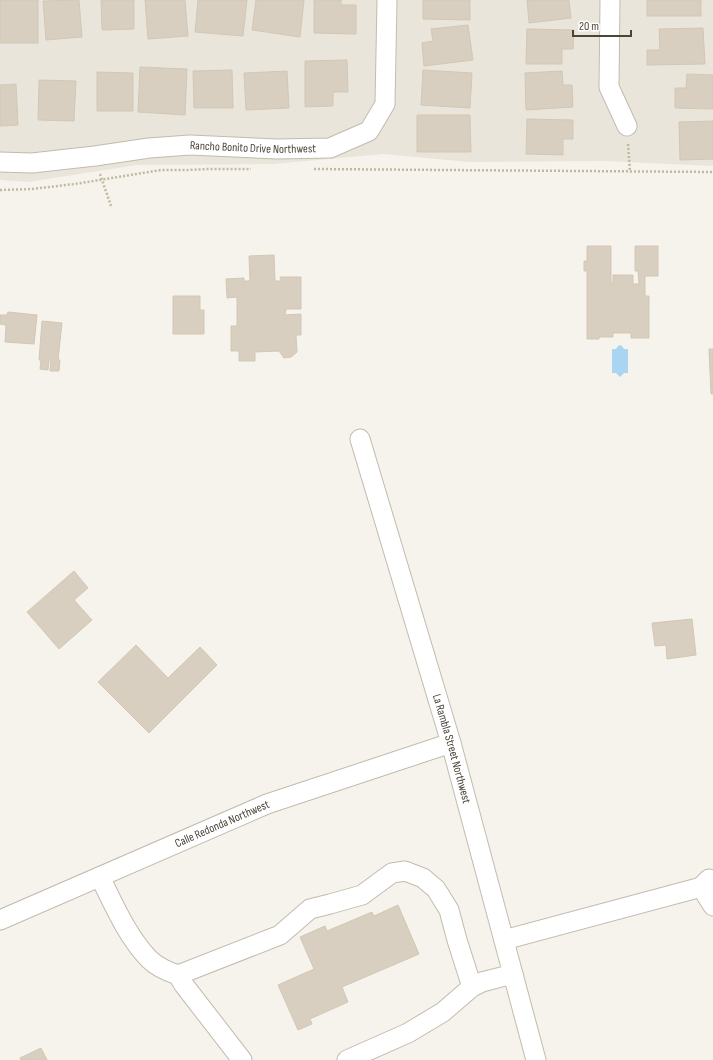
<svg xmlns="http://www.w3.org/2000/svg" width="713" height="1060" font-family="'Sofia Sans Condensed',sans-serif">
	<rect width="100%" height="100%" fill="#f6f3ec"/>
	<polygon fill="#eae5da" points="0,0 713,0 713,166 604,161 469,162 383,154 273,164 137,165 28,182 0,180"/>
	<polygon fill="#a9d4f2" points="619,345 622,346 624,349 628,349 628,373 624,373 620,377 616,373 612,373 612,349 616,349"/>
	<g fill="#d8cfc1" stroke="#d3c7b4">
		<rect x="0" y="0" width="38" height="43"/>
		<polygon points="79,0 82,37 46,40 43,1"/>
		<polygon points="101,0 134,0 134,29 102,30"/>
		<polygon points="145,0 185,0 188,36 148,39"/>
		<polygon points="198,0 247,0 243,36 195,32"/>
		<polygon points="256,0 304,0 300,37 252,30"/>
		<polygon points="314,0 341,0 341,5 356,5 356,34 314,33"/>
		<polygon points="423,0 470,0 470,20 423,19"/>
		<polygon points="527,0 569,0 571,18 529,23"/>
		<rect x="647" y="0" width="54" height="16"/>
		<polygon points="468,25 473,60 424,66 422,43 433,41 431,29"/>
		<polygon points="703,28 705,64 647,65 647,50 660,50 659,29"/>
		<polygon points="527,29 574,30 573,49 562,49 562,64 526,64"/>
		<polygon points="347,60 348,92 333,92 333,106 305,107 305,61"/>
		<polygon points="140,67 187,69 185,115 138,112"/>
		<polygon points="232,70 233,108 194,108 193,71"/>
		<polygon points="423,70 472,73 470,108 421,105"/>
		<polygon points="287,71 289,108 246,110 244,73"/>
		<polygon points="562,71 563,85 572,85 573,107 526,110 525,73"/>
		<polygon points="97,72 133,73 133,111 97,111"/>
		<polygon points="687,74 713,75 713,109 675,108 675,88 686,88"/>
		<polygon points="39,80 76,81 74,121 38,120"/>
		<polygon points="16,84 18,125 0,126 0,85"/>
		<polygon points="417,115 470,115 471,152 417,152"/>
		<polygon points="527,119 573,120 573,139 563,139 563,155 526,154"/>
		<polygon points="713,121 713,159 680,160 679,122"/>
		<polygon points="587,246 611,246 611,283 613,283 613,275 633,275 633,284 639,284 638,271 635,271 635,246 658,246 658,276 645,276 645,296 649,296 649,338 631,338 631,333 613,333 613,337 599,337 599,339 587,339 587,271 584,271 584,261 587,261"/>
		<polygon points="274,255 275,281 281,281 280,277 301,277 301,309 286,309 285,315 301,314 301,335 296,335 297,352 291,357 284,358 279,351 255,352 255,361 239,361 239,351 231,351 231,326 237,326 237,297 227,298 226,279 244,278 244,281 250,281 249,256"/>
		<polygon points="173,296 200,296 200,310 204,310 204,334 173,334"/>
		<polygon points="8,312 37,315 34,344 5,342 6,325 0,324 0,315 7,315"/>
		<polygon points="42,321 62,323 58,360 60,360 59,371 50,371 51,360 49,360 48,370 40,369 41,360 39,360"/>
		<polygon points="709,349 713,349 713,394 711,394"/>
		<polygon points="74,571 88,588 74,600 92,620 59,649 27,612"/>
		<polygon points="692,619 696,655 667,659 666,645 655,646 652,623"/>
		<polygon points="136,645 168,678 200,647 217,665 149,733 98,682"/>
		<polygon points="398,905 419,954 342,987 348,1002 310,1019 312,1024 298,1030 278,985 314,969 300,937 325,926 327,931 372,912 374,916"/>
		<polygon points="41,1048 47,1060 21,1060 20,1058"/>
	</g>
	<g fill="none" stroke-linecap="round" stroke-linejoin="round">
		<defs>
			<g id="minor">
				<polyline points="610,0 609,87 627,126"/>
				<path id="s1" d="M0 162 32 163 95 156 149 148 190 145 277 149 330 148 369 131 385 104 387 0"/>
				<path id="s2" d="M360 439 451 743 536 1060"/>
				<path d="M100 877C114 905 127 936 149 959 156 966 169 972 178 975L184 985 242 1060"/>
				<polyline points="709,879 701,887 713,906"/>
				<path id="s3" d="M0 920 267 804 451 743"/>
				<polyline points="504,940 713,884"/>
				<polyline points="178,975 280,935 310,909 330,904 362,895 392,873 405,871 423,878 436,889 449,910 457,940 472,987"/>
				<polyline points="347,1060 408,1033 443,1012 472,987 482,982 513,974"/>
			</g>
		</defs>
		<use href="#minor" stroke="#c2bbae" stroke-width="21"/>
		<g stroke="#c4b79f" stroke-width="2.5" stroke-dasharray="2 2" stroke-linecap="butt">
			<polyline points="628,144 630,172"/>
			<polyline points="314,169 713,172"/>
			<polyline points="100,174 111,206"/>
			<polyline points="0,190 32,189 75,184 161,170 187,170 209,169 251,169"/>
		</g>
		<use href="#minor" stroke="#fff" stroke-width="19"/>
	</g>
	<g text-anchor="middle" stroke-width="3" stroke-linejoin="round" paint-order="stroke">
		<g font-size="12" fill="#4b4439" stroke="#fff">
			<text dy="4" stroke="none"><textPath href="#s1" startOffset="254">Rancho Bonito Drive Northwest</textPath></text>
			<text dy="4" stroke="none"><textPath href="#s2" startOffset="323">La Rambla Street Northwest</textPath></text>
			<text dy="4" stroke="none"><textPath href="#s3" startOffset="242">Calle Redonda Northwest</textPath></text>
		</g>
	</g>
	<path d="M573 30v6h58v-6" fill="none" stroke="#4b4439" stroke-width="2"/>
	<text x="579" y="30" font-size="12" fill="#4b4439" stroke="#ffffff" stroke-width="3" paint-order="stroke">20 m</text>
</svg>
